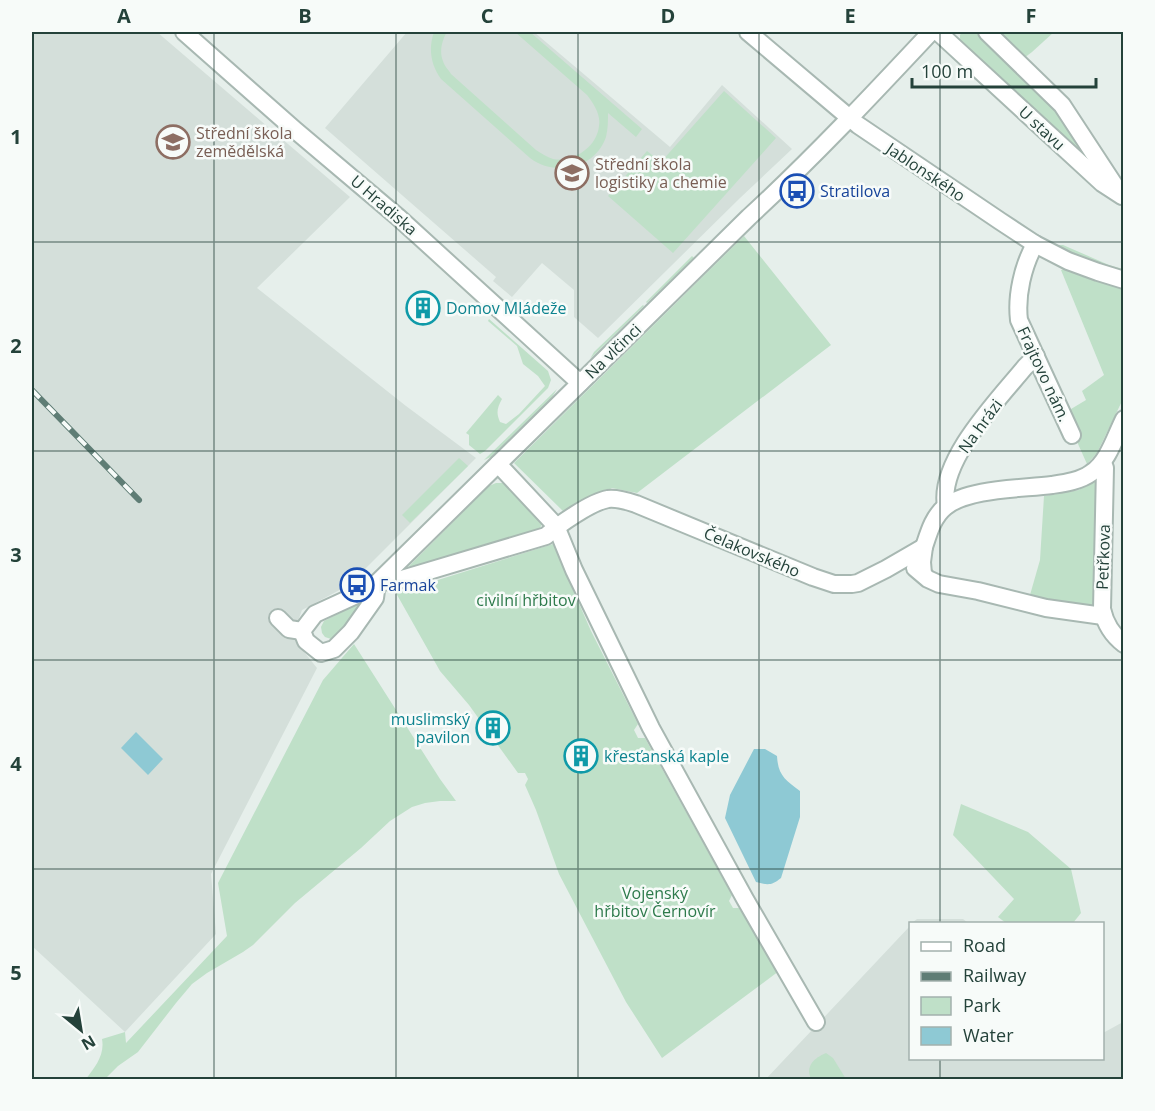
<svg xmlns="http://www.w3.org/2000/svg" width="1155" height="1111" font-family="'Open Sans',sans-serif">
	<rect width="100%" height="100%" fill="#e6efeb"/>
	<g fill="#d4dfda">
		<polygon points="32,32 157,32 350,197 257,288 406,406 476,458 349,585 302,610 292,637 317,668 211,874 216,934 125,1032 32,946"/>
		<polygon points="407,32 534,32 670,147 722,85 792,149 740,198 598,338 574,317 574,290 542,263 512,297 493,281 496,277 325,128"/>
		<polygon points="917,919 963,919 968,923 912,923"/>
		<polygon points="910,926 910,1058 1102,1058 1103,1033 1123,1022 1123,1079 765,1080"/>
	</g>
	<g fill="#bfe0c8">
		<path d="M434 32H447C442 40 439 52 443 61 444 66 449 70 451 74L536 150C541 153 547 157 553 159 573 163 597 147 599 126 601 115 594 104 587 95L515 32H530L642 129 636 137 608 113C608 120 608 129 606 137 595 169 555 177 530 158L441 79C431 65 428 49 434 32Z"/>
		<polygon points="962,32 981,32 1056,104 1099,170 960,43 960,35"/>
		<polygon points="992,32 1054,32 1032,52 1024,58"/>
		<polygon points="724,91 776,138 673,253 608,196 647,151 661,162"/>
		<polygon points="744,236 831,345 637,493 612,488 565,513 514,463"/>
		<polygon points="1059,245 1063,245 1109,265 1123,269 1123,273 1057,248"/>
		<polygon points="692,256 694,258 647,303 646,302"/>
		<polygon points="1064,269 1091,279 1123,289 1123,399 1097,453 1087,464 1074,435 1066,412 1086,400 1082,391 1104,375 1061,270"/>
		<polygon points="643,305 644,306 590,359 594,352"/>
		<path d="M489 319 548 371 551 380 548 388 485 451 480 454 469 445V435L466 433 498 395 502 399C497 408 496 413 500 422L506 424 519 414 545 386 538 376 523 364 517 346 488 321Z"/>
		<polygon points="557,389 551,399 491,457 484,460"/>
		<polygon points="459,458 468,466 410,523 402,515"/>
		<polygon points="1092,481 1098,482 1095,608 1064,606 1030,595 1040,560 1044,496 1079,490"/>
		<polygon points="496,483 504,483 511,487 540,517 542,524 539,530 403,572 489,486"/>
		<polygon points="553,544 591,631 638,724 634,730 638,738 645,738 732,895 729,901 733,908 739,908 779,971 662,1058 626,1002 559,874 536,810 525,785 528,779 525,773 518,773 469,705 440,671 396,593"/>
		<polygon points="367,599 334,640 325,637 322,633 321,627 324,621"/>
		<path d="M354 644 440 779 456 801H440L425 803 412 807 390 821 361 848 295 903 253 945 243 952 207 973 192 984 176 1003 138 1052 118 1066 105 1079H86C95 1067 105 1055 102 1039L125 1032 126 1043 227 936 218 883 323 680Z"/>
		<polygon points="961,804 1028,832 1071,869 1081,913 1073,923 1006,923 998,917 1014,899 953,835"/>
		<path d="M826 1053 833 1058 846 1079H811C805 1066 814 1058 826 1053Z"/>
	</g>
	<g fill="#8ec9d4">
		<polygon points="136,732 163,759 148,775 121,748"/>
		<path d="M754 749H765L777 756C778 775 785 780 800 791V817L781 878C771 886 768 885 756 882L725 818 730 795Z"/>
	</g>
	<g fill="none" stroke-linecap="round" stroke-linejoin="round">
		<defs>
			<g id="minor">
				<polyline points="184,32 295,130 398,217 580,383"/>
				<polyline points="748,32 858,125 1000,221 1035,244 1068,261 1098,272 1124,280"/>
				<polyline points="938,32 1102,183 1122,196"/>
				<polyline points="987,32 1062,105 1117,189"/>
				<path d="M1035 244C1023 266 1016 295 1019 320L1072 435"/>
				<path d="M1103 463 1105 468 1102 609C1105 623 1112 635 1124 644"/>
				<polyline points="498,464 556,526 574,570 651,728 745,899 816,1022"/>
				<path d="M946 506C938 461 998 400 1025 367L1036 356"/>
				<path d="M924 547C929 532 933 517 945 507 968 488 1022 489 1052 485 1065 483 1080 481 1091 473 1108 462 1115 437 1124 419"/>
				<polyline points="915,568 928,579 939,584 978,591 1046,608 1103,616"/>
				<path d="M377 583 375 598 351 632 334 649 321 653 306 641 302 631 315 614 363 592 377 583 749 217C813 158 872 95 931 32"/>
				<path d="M377 583 402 579 546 536C558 525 591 502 608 499 617 498 627 501 636 504L813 577 834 584H852L858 583 886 569 924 547 922 562 923 574"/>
				<polyline points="278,618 289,629 302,631"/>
			</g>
		</defs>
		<use href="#minor" stroke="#a8b8b2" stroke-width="20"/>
		<use href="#minor" stroke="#fff" stroke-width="16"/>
		<defs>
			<polyline id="rail" points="32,390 139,500"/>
		</defs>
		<use href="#rail" stroke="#5f7d75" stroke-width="6"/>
		<use href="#rail" stroke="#f7fbf9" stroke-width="4" stroke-dasharray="11" stroke-linecap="butt"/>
	</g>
	<path fill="none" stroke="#24423a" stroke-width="1.5" stroke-opacity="0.55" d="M214 32V1080M396 32V1080M578 32V1080M759 32V1080M940 32V924M32 242H1124M32 451H1124M32 660H1124M32 869H1124M940 1058V1080"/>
	<defs>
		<symbol id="school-ring" viewBox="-11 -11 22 22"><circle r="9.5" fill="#f7fbf9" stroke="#8d6e63" stroke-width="1.5"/><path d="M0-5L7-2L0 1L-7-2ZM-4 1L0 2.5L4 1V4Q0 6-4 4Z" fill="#8d6e63"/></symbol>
		<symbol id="bus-ring" viewBox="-11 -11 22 22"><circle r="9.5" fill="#f7fbf9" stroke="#1a4fb4" stroke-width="1.5"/><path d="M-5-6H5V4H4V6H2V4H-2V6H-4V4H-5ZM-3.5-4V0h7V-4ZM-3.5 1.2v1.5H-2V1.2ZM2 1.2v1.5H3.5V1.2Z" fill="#1a4fb4"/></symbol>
		<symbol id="building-ring" viewBox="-11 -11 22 22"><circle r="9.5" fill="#f7fbf9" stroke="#0f9aa8" stroke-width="1.5"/><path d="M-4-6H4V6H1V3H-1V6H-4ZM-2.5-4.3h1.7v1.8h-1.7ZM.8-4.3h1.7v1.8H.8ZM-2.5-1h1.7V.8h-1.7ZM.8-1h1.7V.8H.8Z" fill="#0f9aa8"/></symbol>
	</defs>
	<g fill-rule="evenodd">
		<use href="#school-ring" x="154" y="123" width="38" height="38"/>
		<use href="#school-ring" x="553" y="154" width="38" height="38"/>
		<use href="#bus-ring" x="778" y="172" width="38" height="38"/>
		<use href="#building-ring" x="404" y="289" width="38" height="38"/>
		<use href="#bus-ring" x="338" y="566" width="38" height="38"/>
		<use href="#building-ring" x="474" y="709" width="38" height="38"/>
		<use href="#building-ring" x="562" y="737" width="38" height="38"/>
	</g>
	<g text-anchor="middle" stroke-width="5" stroke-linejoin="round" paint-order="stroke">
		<g font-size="16" fill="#24423a" stroke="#f7fbf9">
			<text transform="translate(1042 128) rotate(43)" y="6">U stavu</text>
			<text transform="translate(926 172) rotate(34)" y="6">Jablonského</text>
			<text transform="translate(384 205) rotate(41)" y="6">U Hradiska</text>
			<text transform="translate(613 351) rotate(-44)" y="6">Na vlčinci</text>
			<text transform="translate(1044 374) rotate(65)" y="6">Frajtovo nám.</text>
			<text transform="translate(980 426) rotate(-54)" y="6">Na hrázi</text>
			<text transform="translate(752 552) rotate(23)" y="6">Čelakovského</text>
			<text transform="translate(1103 557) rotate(-88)" y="6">Petřkova</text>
		</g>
		<g font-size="16" fill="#785e54" stroke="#f7fbf9" text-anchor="start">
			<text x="196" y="139">Střední škola<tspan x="196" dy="18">zemědělská</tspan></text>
			<text x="595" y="170">Střední škola<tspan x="595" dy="18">logistiky a chemie</tspan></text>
		</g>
		<g font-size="16" fill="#164399" stroke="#f7fbf9" text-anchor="start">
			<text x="820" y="197">Stratilova</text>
			<text x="380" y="591">Farmak</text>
		</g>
		<g font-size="16" fill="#0d838f" stroke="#f7fbf9" text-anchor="start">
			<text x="446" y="314">Domov Mládeže</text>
			<text x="470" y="725" text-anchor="end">muslimský<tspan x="470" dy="18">pavilon</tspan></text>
			<text x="604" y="762">křesťanská kaple</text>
		</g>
		<g font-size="16" fill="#2d7a4b" stroke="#f7fbf9">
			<text x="526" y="606">civilní hřbitov</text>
			<text x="655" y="899">Vojenský<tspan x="655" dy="18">hřbitov Černovír</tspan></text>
		</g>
	</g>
	<rect width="1155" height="1111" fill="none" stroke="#f7fbf9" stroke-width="66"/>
	<rect x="909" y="922" width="195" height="138" fill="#f7fbf9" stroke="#a3b1ad" stroke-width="1.5"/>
	<rect x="921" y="942" width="30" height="9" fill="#ffffff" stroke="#a3b1ad" stroke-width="1.5"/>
	<text x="963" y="952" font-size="18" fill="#24423a">Road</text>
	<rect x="921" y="972" width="30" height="9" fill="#5f7d75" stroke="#a3b1ad" stroke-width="1.5"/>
	<text x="963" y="982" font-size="18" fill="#24423a">Railway</text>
	<rect x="921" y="997" width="30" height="18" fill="#bfe0c8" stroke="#a3b1ad" stroke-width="1.5"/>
	<text x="963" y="1012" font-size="18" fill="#24423a">Park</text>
	<rect x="921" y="1027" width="30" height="18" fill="#8ec9d4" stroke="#a3b1ad" stroke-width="1.5"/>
	<text x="963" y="1042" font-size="18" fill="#24423a">Water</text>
	<g transform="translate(81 1030) rotate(150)" stroke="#f7fbf9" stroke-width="4.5" paint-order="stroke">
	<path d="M0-4.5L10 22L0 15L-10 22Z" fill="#24423a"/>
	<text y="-9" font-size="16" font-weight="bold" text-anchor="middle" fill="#24423a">N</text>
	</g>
	<path d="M912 78v9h184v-9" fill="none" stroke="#24423a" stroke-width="3"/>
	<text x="921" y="78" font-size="18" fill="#24423a" stroke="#f7fbf9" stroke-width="4.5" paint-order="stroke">100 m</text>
	<rect x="33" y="33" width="1089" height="1045" fill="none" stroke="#24423a" stroke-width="2"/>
	<g font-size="20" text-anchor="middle" font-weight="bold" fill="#24423a">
		<text x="124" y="23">A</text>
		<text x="305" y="23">B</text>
		<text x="487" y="23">C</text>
		<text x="668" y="23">D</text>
		<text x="850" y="23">E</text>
		<text x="1031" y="23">F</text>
		<text x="16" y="144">1</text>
		<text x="16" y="353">2</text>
		<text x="16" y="562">3</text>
		<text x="16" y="771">4</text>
		<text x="16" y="980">5</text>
	</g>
</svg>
